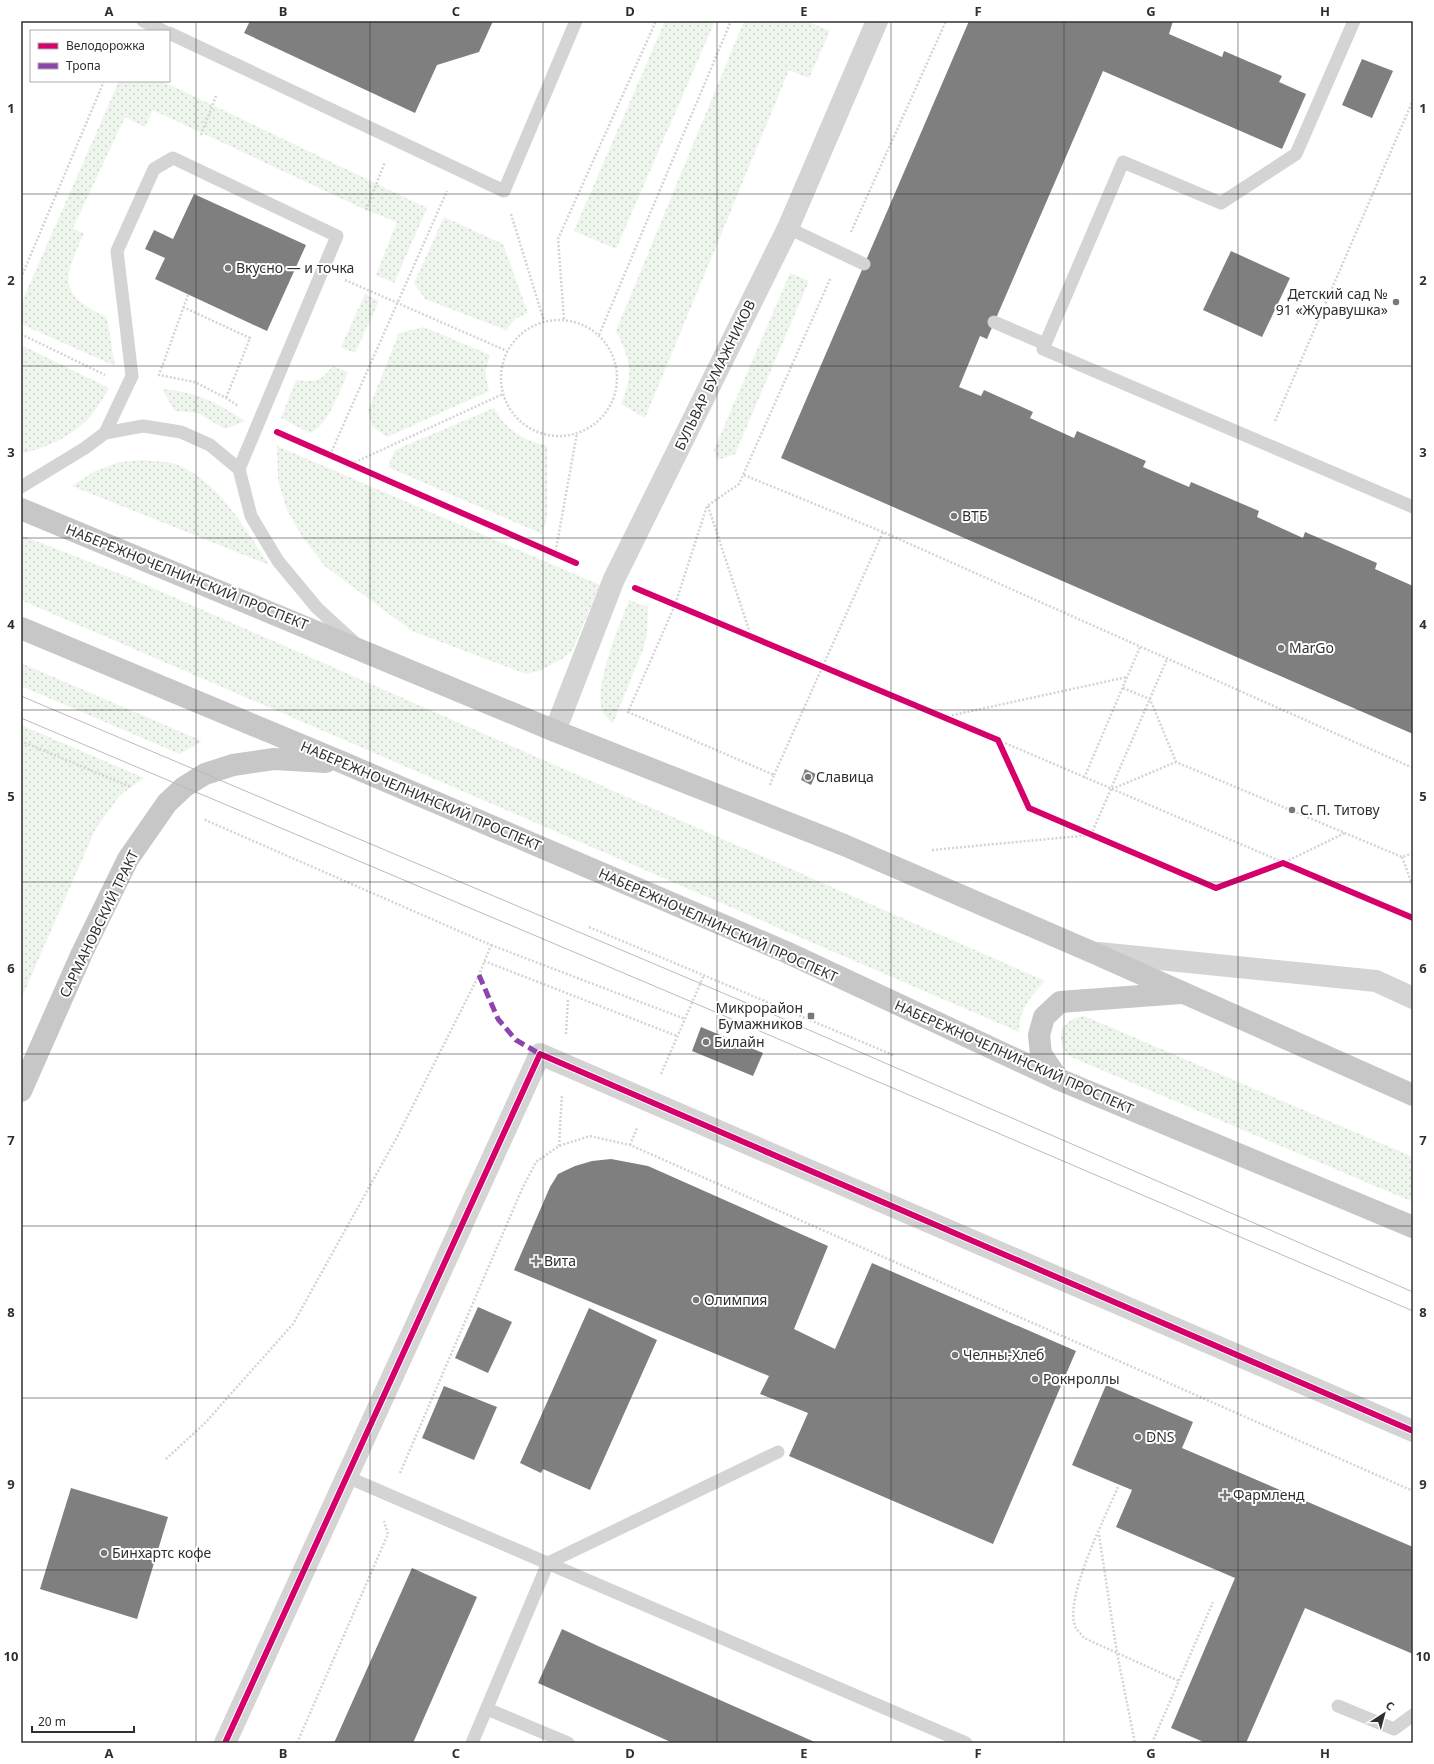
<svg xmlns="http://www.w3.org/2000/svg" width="1434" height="1764" font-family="'Noto Sans',sans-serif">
	<defs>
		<pattern id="grass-dots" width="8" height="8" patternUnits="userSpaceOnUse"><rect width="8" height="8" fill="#eef5ec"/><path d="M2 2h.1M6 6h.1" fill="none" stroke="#ccd2cb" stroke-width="1.8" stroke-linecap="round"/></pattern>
	</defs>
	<rect width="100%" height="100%" fill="#fff"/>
	<g fill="url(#grass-dots)">
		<polygon points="665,21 715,21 616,249 574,231"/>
		<path d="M744 21H806L830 31 809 78 789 70 645 418 621 404C634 372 631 362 616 331Z"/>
		<path d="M119 81H162L427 208 394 283 376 275 397 222 366 210 153 110 145 127 125 117 73 228 84 234C63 278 57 295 107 317L115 366 21 324V304Z"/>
		<polygon points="444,217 503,244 528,313 515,319 506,330 425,299 414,283"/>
		<polygon points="790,273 809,281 735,454 717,460 714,450"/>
		<polygon points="365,294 379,301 355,353 341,347"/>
		<polygon points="424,327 490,355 485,372 489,391 387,437 372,426 368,411 399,333"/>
		<path d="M21 345 109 388C103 398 97 409 89 418 72 437 45 448 21 454Z"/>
		<path d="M333 366 348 372C340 389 328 428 309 433L281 418 296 380C316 382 320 382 333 366Z"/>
		<path d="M162 389C197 392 216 402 245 421L225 429 198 413 175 411Z"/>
		<path d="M494 408C509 432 520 439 547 446V518L542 534 388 467 395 450Z"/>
		<polygon points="277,446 600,585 572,651 562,659 539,671 526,674 412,631 325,566 303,538 286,508 278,479"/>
		<path d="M145 460C155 462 169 461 178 465 221 484 244 528 269 565L72 486 95 471 120 462Z"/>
		<path d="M21 535 128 577 1045 981C1029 998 1020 1008 1019 1032L21 600Z"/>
		<path d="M629 600 648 607 647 632 644 647 613 723C610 720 606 717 604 714 591 690 620 625 629 600Z"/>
		<polygon points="21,663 202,741 180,754 21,686"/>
		<polygon points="21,725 144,778 119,796 95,830 21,999"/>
		<path d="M1084 1016 1413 1157V1202L1069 1056C1053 1038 1062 1019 1084 1016Z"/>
	</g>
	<g fill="#7f7f7f">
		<polygon points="250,21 493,21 479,52 437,65 415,113 244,33"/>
		<polygon points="969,21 1173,21 1169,34 1222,57 1224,51 1282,76 1279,82 1306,94 1282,149 1103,71 987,339 980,336 959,387 981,396 984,390 1033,412 1030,418 1074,438 1077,431 1146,461 1143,467 1189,487 1191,482 1259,511 1257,517 1303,538 1305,532 1377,563 1375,569 1413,586 1413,734 781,458"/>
		<polygon points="1362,59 1393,71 1372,118 1342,105"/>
		<polygon points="194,194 306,245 267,331 155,279 165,258 145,249 154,230 173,239"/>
		<polygon points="1231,251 1290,278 1262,337 1203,310"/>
		<polygon points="805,769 816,774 811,785 801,780"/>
		<polygon points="701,1027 763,1053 753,1076 692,1051"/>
		<polygon points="611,1159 648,1166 828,1246 794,1329 835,1349 872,1263 1076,1351 993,1544 789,1456 808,1413 760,1394 769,1376 514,1270 550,1187 558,1174 575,1166 592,1161"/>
		<polygon points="478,1307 512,1322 488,1373 455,1358"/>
		<polygon points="589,1308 657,1340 590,1490 543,1469 541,1473 520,1463"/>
		<polygon points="1106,1385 1193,1422 1182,1448 1413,1547 1413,1654 1305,1608 1246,1743 1206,1743 1171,1728 1235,1578 1116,1527 1132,1490 1072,1465"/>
		<polygon points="444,1386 497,1407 474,1460 422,1438"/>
		<polygon points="71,1488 168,1517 137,1619 40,1589"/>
		<polygon points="412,1568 477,1597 413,1743 334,1743"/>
		<polygon points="562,1629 598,1646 817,1743 673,1743 538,1683"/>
	</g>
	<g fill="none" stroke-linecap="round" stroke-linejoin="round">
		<g stroke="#d4d4d4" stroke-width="2.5" stroke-dasharray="2 2" stroke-linecap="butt">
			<polyline points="201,135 216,96"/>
			<polyline points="366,210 385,162"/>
			<polyline points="511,214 544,321"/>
			<polyline points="851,232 946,21"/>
			<polyline points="21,278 104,81"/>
			<polyline points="345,280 507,351"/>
			<polyline points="188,295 159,375 195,382 226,398 238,406"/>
			<polyline points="183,307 250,338 226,398"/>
			<polyline points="564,319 558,239 656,21"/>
			<circle cx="559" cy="378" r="58"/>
			<polyline points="21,334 105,375"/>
			<polyline points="599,335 731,21"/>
			<polyline points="1275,421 1413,100"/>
			<polyline points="281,434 576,563"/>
			<polyline points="330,455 447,191"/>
			<polyline points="351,464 503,394"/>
			<polyline points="744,475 883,532 1413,768"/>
			<polyline points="708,506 751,636"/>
			<polyline points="555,555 577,433"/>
			<polyline points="640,590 998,740 1413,918"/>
			<polyline points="1123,688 1150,699 1176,762 1402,857 1413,853"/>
			<polyline points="944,717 1127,677"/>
			<polyline points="998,740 1029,808 1216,888 1283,863 1345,833"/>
			<polyline points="21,741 131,787"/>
			<polyline points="774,775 883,532"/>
			<polyline points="1084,778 1140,647"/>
			<polyline points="770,785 774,775 628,712 675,605 707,506 739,484 831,277"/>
			<polyline points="1112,789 1176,762"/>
			<polyline points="932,850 1091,835 1167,659"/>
			<polyline points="1402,857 1413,887"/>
			<polyline points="589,927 893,1055"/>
			<polyline points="491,945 685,1019"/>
			<polyline points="484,961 677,1036"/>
			<polyline points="566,1034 568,999"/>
			<polyline points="661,1074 704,975"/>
			<polyline points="630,1145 637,1128"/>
			<polyline points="559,1146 562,1094"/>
			<polyline points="166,1459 205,1423 293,1324 397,1137 479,975 491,945 203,819"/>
			<polyline points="400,1473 522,1189 536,1162 559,1146 590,1136 630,1145 1413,1491"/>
			<path d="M1118 1487C1106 1515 1062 1602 1076 1628 1078 1631 1082 1635 1084 1638L1179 1681"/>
			<polyline points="1099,1535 1117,1653 1135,1743"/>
			<polyline points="297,1743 388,1534 384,1521"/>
			<polyline points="1152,1743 1213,1602"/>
		</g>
		<g stroke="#d4d4d4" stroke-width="13">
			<polyline points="143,21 164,31"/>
			<polyline points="1354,21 1296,154 1221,203 1123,162 1043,349 1413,507"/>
			<polyline points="169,33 504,191 576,21"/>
			<polyline points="788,228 864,264"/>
			<polyline points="994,322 1045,344"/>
			<polyline points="105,433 143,426 181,432 210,445 239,469"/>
			<polyline points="21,487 85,448 105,433 132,376 117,251 154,169 173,158 337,236 239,469 251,516 278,561 317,608 353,641"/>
			<polyline points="347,1477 966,1743"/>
			<polyline points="1338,1706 1394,1729 1413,1715"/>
			<polyline points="487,1709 568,1743"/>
			<polyline points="472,1743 548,1563 778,1452"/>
		</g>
		<g stroke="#d4d4d4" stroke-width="22">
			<polyline points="555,731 614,579 788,228 877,21"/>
			<polyline points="1099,953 1376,981 1413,998"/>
			<polyline points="225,1743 540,1054 1413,1431"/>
		</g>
		<g stroke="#c7c7c7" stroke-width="22">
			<polyline points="21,509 555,731 844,845 1094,953 1413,1095"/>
			<polyline points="21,628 344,763 786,952 1058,1079 1413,1227"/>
			<polyline points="1058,1079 1041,1054 1039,1035 1044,1017 1060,1002 1181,993"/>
			<polyline points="21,1091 82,953 128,859 167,803 184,787 205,774 233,765 274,759 326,762"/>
		</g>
		<g stroke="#bbb" stroke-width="1">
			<polyline points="21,696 756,1007 1413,1292"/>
			<polyline points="21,718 692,1002 1413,1311"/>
		</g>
		<polyline stroke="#8e44ad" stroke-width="5" stroke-dasharray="10 5" stroke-linecap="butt" points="479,975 498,1019 516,1040 540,1054"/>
		<defs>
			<g id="cycleway">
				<polyline points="277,432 576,563"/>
				<polyline points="635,588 998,740 1029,808 1216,888 1283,863 1413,918"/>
				<polyline points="225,1743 540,1054 1413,1431"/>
			</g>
		</defs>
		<use href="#cycleway" stroke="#fff" stroke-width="8"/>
		<use href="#cycleway" stroke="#d6006c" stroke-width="6"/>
	</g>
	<path fill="none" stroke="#2f2f2f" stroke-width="1" stroke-opacity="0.55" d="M196 21V1743M370 21V1743M543 21V1743M717 21V1743M891 21V1743M1064 21V1743M1238 21V1743M21 194H1413M21 366H1413M21 538H1413M21 710H1413M21 882H1413M21 1054H1413M21 1226H1413M21 1398H1413M21 1570H1413"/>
	<g fill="#787878" stroke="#fff" stroke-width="1.5">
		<circle cx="228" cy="268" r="4"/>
		<circle cx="1396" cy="302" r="4"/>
		<circle cx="954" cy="516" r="4"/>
		<circle cx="1281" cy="648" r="4"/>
		<circle cx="808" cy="777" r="4"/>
		<circle cx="1292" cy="810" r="4"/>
		<rect x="807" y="1012" width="8" height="8" rx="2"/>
		<circle cx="706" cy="1042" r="4"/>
		<path d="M534 1255h4v4h4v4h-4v4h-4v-4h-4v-4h4z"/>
		<circle cx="696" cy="1300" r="4"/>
		<circle cx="955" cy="1355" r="4"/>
		<circle cx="1035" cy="1379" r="4"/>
		<circle cx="1138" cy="1437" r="4"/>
		<path d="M1223 1489h4v4h4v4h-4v4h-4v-4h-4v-4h4z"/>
		<circle cx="104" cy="1553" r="4"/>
	</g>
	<g text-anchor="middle" stroke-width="4" stroke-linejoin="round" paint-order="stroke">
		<g font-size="14" fill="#2f2f2f" stroke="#fff" text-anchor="start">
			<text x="236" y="273">Вкусно — и точка</text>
			<text x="1388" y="299" text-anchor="end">Детский сад №<tspan x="1388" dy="16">91 «Журавушка»</tspan></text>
			<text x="962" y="521">ВТБ</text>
			<text x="1289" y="653">МarGo</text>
			<text x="816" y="782">Славица</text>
			<text x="1300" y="815">С. П. Титову</text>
			<text x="803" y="1013" text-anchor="end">Микрорайон<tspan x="803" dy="16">Бумажников</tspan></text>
			<text x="714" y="1047">Билайн</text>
			<text x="544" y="1266">Вита</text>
			<text x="704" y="1305">Олимпия</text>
			<text x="963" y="1360">Челны-Хлеб</text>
			<text x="1043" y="1384">Рокнроллы</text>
			<text x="1146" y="1442">DNS</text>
			<text x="1233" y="1500">Фармленд</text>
			<text x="112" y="1558">Бинхартс кофе</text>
		</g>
		<g font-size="14" fill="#2f2f2f" stroke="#fff">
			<text transform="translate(715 375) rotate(-64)" y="5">БУЛЬВАР БУМАЖНИКОВ</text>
			<text transform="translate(187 577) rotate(22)" y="5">НАБЕРЕЖНОЧЕЛНИНСКИЙ ПРОСПЕКТ</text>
			<text transform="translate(421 796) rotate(23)" y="5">НАБЕРЕЖНОЧЕЛНИНСКИЙ ПРОСПЕКТ</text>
			<text transform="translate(99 924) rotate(-64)" y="5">САРМАНОВСКИЙ ТРАКТ</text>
			<text transform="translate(718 925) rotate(24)" y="5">НАБЕРЕЖНОЧЕЛНИНСКИЙ ПРОСПЕКТ</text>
			<text transform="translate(1014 1057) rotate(24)" y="5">НАБЕРЕЖНОЧЕЛНИНСКИЙ ПРОСПЕКТ</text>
		</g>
	</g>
	<rect width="1434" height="1764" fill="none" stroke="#ffffff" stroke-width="44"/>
	<rect x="30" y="30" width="140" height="52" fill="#ffffff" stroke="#acacac"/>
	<rect x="38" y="43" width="20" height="6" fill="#d6006c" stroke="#acacac"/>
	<text x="66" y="50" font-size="12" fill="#2f2f2f">Велодорожка</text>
	<rect x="38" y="63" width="20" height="6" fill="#8e44ad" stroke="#acacac"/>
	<text x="66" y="70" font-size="12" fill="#2f2f2f">Тропа</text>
	<g transform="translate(1384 1714) rotate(36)" stroke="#ffffff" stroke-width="3" paint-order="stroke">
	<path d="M0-3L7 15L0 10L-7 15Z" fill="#2f2f2f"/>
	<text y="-6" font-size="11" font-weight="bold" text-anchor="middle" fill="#2f2f2f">С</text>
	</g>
	<path d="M32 1726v6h102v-6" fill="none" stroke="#2f2f2f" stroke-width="2"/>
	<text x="38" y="1726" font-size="12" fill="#2f2f2f" stroke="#ffffff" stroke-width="3" paint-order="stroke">20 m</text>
	<rect x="22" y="22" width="1390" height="1720" fill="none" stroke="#2f2f2f" stroke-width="1.5"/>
	<g font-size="13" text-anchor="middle" font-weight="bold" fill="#2f2f2f">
		<text x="109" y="16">A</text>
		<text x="283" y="16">B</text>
		<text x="456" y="16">C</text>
		<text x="630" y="16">D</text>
		<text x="804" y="16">E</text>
		<text x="978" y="16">F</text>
		<text x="1151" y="16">G</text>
		<text x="1325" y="16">H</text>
		<text x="11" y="113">1</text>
		<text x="1423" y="113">1</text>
		<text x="11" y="285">2</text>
		<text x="1423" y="285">2</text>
		<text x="11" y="457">3</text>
		<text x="1423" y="457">3</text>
		<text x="11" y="629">4</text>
		<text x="1423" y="629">4</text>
		<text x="11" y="801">5</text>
		<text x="1423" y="801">5</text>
		<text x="11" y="973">6</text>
		<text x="1423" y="973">6</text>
		<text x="11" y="1145">7</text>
		<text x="1423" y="1145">7</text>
		<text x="11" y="1317">8</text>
		<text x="1423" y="1317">8</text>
		<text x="11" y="1489">9</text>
		<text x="1423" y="1489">9</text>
		<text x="11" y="1661">10</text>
		<text x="1423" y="1661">10</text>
		<text x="109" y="1758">A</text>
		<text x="283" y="1758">B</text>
		<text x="456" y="1758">C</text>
		<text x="630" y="1758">D</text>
		<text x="804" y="1758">E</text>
		<text x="978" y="1758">F</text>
		<text x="1151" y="1758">G</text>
		<text x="1325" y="1758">H</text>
	</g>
</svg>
